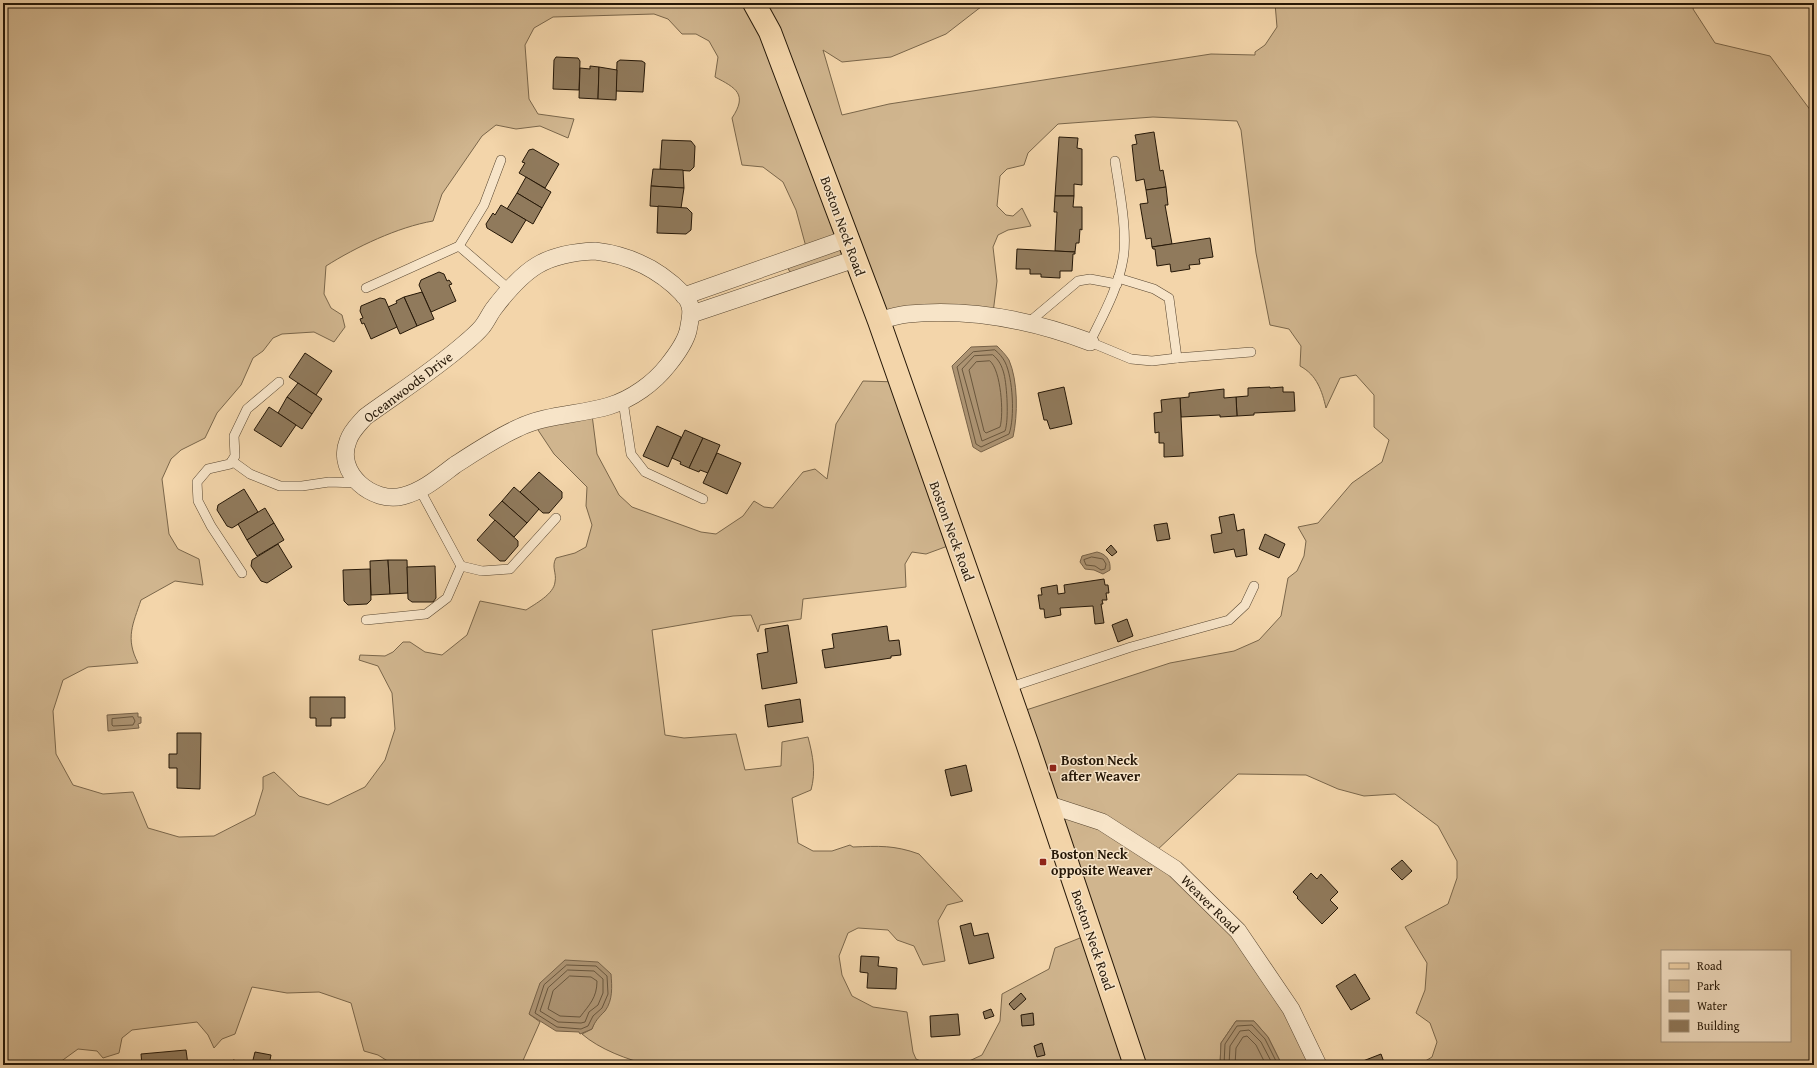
<svg xmlns="http://www.w3.org/2000/svg" width="1817" height="1068" font-family="'Gentium Book Plus',serif">
	<rect width="100%" height="100%" fill="#f3d5aa"/>
	<filter id="stains"><feTurbulence type="fractalNoise" baseFrequency=".005" numOctaves="4"/><feColorMatrix values="0 0 0 0 .2 0 0 0 0 .09 0 0 0 0 .02 0 0 0 .5 -.17"/></filter>
	<radialGradient id="worn" r=".72"><stop offset=".6" stop-color="#630" stop-opacity="0"/><stop offset="1" stop-color="#630" stop-opacity=".3"/></radialGradient>
	<path fill="#d0b58e" stroke="#7a664a" fill-rule="evenodd" d="M3 3H986L946 34 891 57 842 62 823 50 842 115 889 104 1211 54 1255 55V52L1265 45 1277 27 1275 3H1695L1693 9 1715 43 1770 56 1814 115V1065H1423L1422 1063 1432 1057 1437 1042 1430 1023 1416 1013 1425 990 1427 963 1405 927 1448 904 1457 878V861L1438 826 1395 794 1364 796 1338 789 1306 775 1238 774 1155 852 1240 933 1319 1065H1282L1268 1037 1254 1021H1236L1221 1043 1220 1065H650C628 1060 599 1049 582 1034L592 1029 596 1018 605 1010 529 1014 540 1022 521 1065H394L378 1055 364 1051 351 1003 319 992 287 993 252 987 235 1034 222 1039 214 1048 208 1035 197 1022 132 1030 122 1038 119 1053 103 1058 97 1051 78 1049 56 1065H3ZM654 14 668 19 682 34H696L709 41 718 57 715 77C736 88 748 94 732 118L742 165 763 167 783 182 796 210 806 247 786 265 790 272 798 271 856 251 883 319 993 313 997 281 993 247 998 235 1008 230 1031 226 1022 208 1013 216 1006 215 997 206 1000 176 1007 169 1024 165 1028 153 1058 124 1153 117 1237 121 1241 130 1256 253 1270 325 1289 329 1301 346 1300 366C1317 375 1322 391 1326 408L1340 378 1356 375 1374 395V427L1389 440 1382 462 1352 483 1318 523 1298 527 1306 541 1304 556 1297 571 1288 578 1281 616 1259 640 1234 651 1170 663 1017 713 1090 934 1055 948 1049 969 1002 994 1000 1021 982 1055 967 1062 928 1064 916 1059 913 1052 907 1012 873 1007 852 996 842 975 839 956 848 933 858 928 888 930 897 940 914 946 923 965 945 961 938 921 947 905 963 901 919 854C894 845 879 846 853 847L850 845 832 851H813L798 843 792 798 811 790C816 772 813 756 808 737L782 742 781 766 745 770 736 734 684 738 665 735 652 630 733 616 751 615 758 632 760 625 801 619 803 599 906 587 905 564 912 552 926 554 956 543 899 382 863 381 836 424 827 479 815 469 803 472 773 508 764 507 754 501 743 516 716 534 701 532 632 507 619 495 597 454 591 407 532 421 554 454 587 487 586 506 592 525 586 547 575 553 556 558C551 567 557 573 555 582 554 594 535 604 526 610L480 601 467 635 442 655 425 652 410 642H403L393 652 385 656 360 655 359 660 378 666 392 693 395 729 385 760 365 787 328 805 299 796 274 772 263 777V789L255 815 214 836 179 837 148 828 133 792 103 794 73 785 56 754 53 711 63 680 88 667 138 663C125 638 133 624 141 600L175 581 203 585 199 559 178 549 169 534 162 479 171 459 181 450 205 438 217 413 241 385 253 358 263 351 273 338 282 334 314 332 334 342 345 327 342 315 331 308 324 294 326 266C356 247 398 227 433 221L442 194 482 136 496 125 516 129 540 126 568 138 574 119 538 114 529 99 525 45 534 28 553 17ZM1662 951H1790V1041H1662Z"/>
	<g fill="#ad9473" stroke="#776248">
		<path d="M997 346C1001 350 1006 355 1009 360 1018 381 1018 415 1013 437L981 452 973 447 952 366 971 347Z"/>
		<path d="M1097 552C1106 554 1111 560 1110 570L1103 574 1094 570 1085 569 1080 562 1082 556Z"/>
		<polygon points="138,713 138,717 141,717 141,723 138,724 139,728 108,731 107,715"/>
		<path d="M565 960 598 962 611 974C612 987 613 1000 605 1011 599 1017 595 1021 592 1029L580 1034 579 1032 556 1031 529 1014 540 983Z"/>
		<polygon points="1236,1021 1254,1021 1268,1037 1282,1065 1220,1065 1221,1043"/>
	</g>
	<g fill="none" stroke-linecap="round" stroke-linejoin="round">
		<g stroke="#69563d" stroke-width="1">
			<path d="M995 350C999 353 1003 358 1005 362 1013 378 1015 418 1009 434L981 447 976 444 957 367 973 352Z"/>
			<path d="M993 355C999 360 1002 366 1004 374 1007 386 1009 420 1005 431L982 441 962 369 974 356Z"/>
			<path d="M990 361C1001 370 1004 414 1000 427L986 433 984 431 969 370 976 362Z"/>
			<polygon points="1092,557 1103,559 1106,564 1105,569 1101,570 1095,566 1086,565 1084,560"/>
			<polygon points="133,717 135,721 133,725 113,726 112,725 112,719"/>
			<polygon points="567,965 596,966 607,976 608,994 602,1008 593,1016 588,1026 581,1029 557,1027 535,1013 544,985"/>
			<polygon points="568,970 594,971 603,979 603,993 598,1005 589,1012 585,1022 581,1023 558,1022 540,1011 548,988"/>
			<path d="M570 976 591 977 597 981C597 998 589 1005 580 1017L560 1016 548 1009 553 991Z"/>
			<polyline points="1224,1065 1225,1044 1237,1026 1252,1025 1265,1039 1278,1065"/>
			<polyline points="1229,1065 1230,1046 1240,1031 1249,1030 1261,1042 1273,1065"/>
			<polyline points="1235,1065 1236,1048 1243,1037 1247,1036 1256,1045 1266,1065"/>
		</g>
	</g>
	<g fill="#907a5c" stroke="#251707">
		<polygon points="556,57 578,58 580,61 579,90 553,89 554,60"/>
		<polygon points="620,60 642,61 645,63 643,92 616,91 617,62"/>
		<polygon points="590,66 599,67 598,99 579,98 580,68 590,69"/>
		<polygon points="599,67 617,70 616,100 598,99"/>
		<polygon points="1154,132 1160,171 1163,170 1166,187 1146,190 1144,179 1136,181 1132,145 1137,144 1135,135"/>
		<polygon points="1059,137 1078,138 1077,148 1082,149 1082,185 1074,184 1074,196 1055,196"/>
		<polygon points="662,140 691,141 695,146 694,167 690,171 660,169"/>
		<polygon points="533,149 559,164 545,188 519,173 525,163 522,162 529,150"/>
		<polygon points="653,169 683,170 684,188 651,186"/>
		<polygon points="526,177 551,192 542,208 517,193"/>
		<polygon points="651,186 684,188 681,208 650,206"/>
		<polygon points="1166,187 1168,205 1165,205 1172,244 1152,247 1151,238 1146,239 1140,204 1148,203 1146,190"/>
		<polygon points="517,193 542,208 533,224 507,209"/>
		<polygon points="1055,196 1074,196 1073,207 1082,207 1082,230 1080,229 1079,243 1076,243 1075,252 1055,251 1057,212 1054,212"/>
		<polygon points="501,205 526,220 512,243 487,228 486,224 493,213 495,215"/>
		<polygon points="658,206 687,208 692,213 691,230 686,234 657,233"/>
		<polygon points="1210,238 1213,257 1199,259 1200,264 1189,265 1190,269 1171,272 1170,264 1157,266 1155,249 1153,249 1152,247"/>
		<polygon points="1017,249 1075,252 1075,254 1073,254 1072,271 1060,271 1060,278 1041,277 1041,274 1030,274 1030,269 1016,269"/>
		<polygon points="439,272 444,274 447,281 449,280 452,284 449,285 456,301 431,312 419,285 421,280"/>
		<polygon points="422,292 434,319 417,326 404,297"/>
		<polygon points="404,297 417,326 400,334 388,307 397,303 396,301"/>
		<polygon points="380,298 385,299 397,327 371,339 364,323 362,324 360,319 363,318 360,311 361,306"/>
		<polygon points="305,353 332,371 316,395 289,377"/>
		<polygon points="298,383 322,399 312,414 287,397"/>
		<polygon points="1064,387 1072,424 1050,429 1047,420 1044,420 1038,393"/>
		<polygon points="1270,387 1270,388 1283,387 1283,392 1294,392 1295,411 1254,413 1254,415 1237,416 1236,397 1248,396 1248,388"/>
		<polygon points="1224,389 1224,398 1236,397 1237,416 1220,417 1220,415 1181,417 1180,398 1189,397 1189,393"/>
		<polygon points="287,397 312,414 302,429 278,413"/>
		<polygon points="1178,398 1180,398 1183,456 1164,457 1164,443 1159,443 1159,432 1155,433 1154,413 1162,412 1161,400"/>
		<polygon points="269,407 296,425 281,447 254,430"/>
		<polygon points="657,426 681,437 668,467 643,456"/>
		<polygon points="685,430 703,438 689,468 680,464 681,462 672,458"/>
		<polygon points="703,438 720,445 708,473 700,470 699,472 689,468"/>
		<polygon points="717,453 741,463 727,494 703,483"/>
		<polygon points="539,472 562,492 562,498 549,513 543,513 520,492"/>
		<polygon points="514,487 539,509 527,523 502,501"/>
		<polygon points="244,489 258,512 232,528 227,526 217,510 218,505"/>
		<polygon points="502,501 527,523 514,537 489,515"/>
		<polygon points="265,508 274,523 247,540 238,524"/>
		<polygon points="1234,514 1237,531 1244,529 1247,555 1236,557 1234,549 1214,553 1211,535 1222,533 1219,517"/>
		<polygon points="495,520 518,541 518,546 505,561 500,561 477,540"/>
		<polygon points="274,523 284,540 257,556 247,540"/>
		<polygon points="1167,523 1170,539 1157,541 1154,525"/>
		<polygon points="1265,534 1285,544 1279,558 1259,549"/>
		<polygon points="278,544 292,567 267,583 261,581 251,566 252,560"/>
		<polygon points="1111,545 1117,552 1112,556 1106,550"/>
		<polygon points="388,560 390,594 371,595 370,561"/>
		<polygon points="388,560 407,560 408,593 390,594"/>
		<polygon points="435,566 436,598 433,602 412,602 408,599 407,567"/>
		<polygon points="370,569 371,600 367,604 348,605 344,601 343,570"/>
		<polygon points="1104,579 1105,585 1108,585 1109,593 1106,593 1107,600 1102,600 1103,604 1101,604 1104,623 1095,624 1093,606 1060,608 1061,615 1045,618 1044,609 1040,609 1038,595 1042,595 1041,588 1057,585 1058,594 1065,593 1064,585"/>
		<polygon points="1127,619 1133,636 1118,642 1112,625"/>
		<polygon points="788,625 797,683 762,689 757,654 768,652 765,629"/>
		<polygon points="887,626 889,641 899,640 901,655 891,656 891,658 825,668 822,650 834,648 832,634"/>
		<polygon points="310,697 345,697 345,718 331,718 331,726 316,726 316,718 310,718"/>
		<polygon points="800,699 803,722 768,727 765,705"/>
		<polygon points="177,733 201,733 200,789 177,788 177,768 169,768 169,754 177,754"/>
		<polygon points="966,765 972,791 951,796 945,770"/>
		<polygon points="1402,860 1412,871 1402,880 1391,869"/>
		<polygon points="1311,873 1317,879 1321,874 1338,892 1330,900 1338,908 1322,924 1297,898 1298,897 1293,892"/>
		<polygon points="971,923 974,936 988,933 994,958 969,964 960,926"/>
		<polygon points="861,956 879,957 878,966 897,968 896,989 867,988 868,973 860,972"/>
		<polygon points="1355,974 1370,999 1351,1010 1336,986"/>
		<polygon points="1021,993 1026,999 1014,1010 1009,1004"/>
		<polygon points="991,1009 994,1016 985,1019 983,1012"/>
		<polygon points="1033,1013 1034,1025 1022,1026 1021,1015"/>
		<polygon points="958,1014 960,1035 931,1037 930,1016"/>
		<polygon points="1042,1043 1045,1055 1037,1057 1034,1046"/>
		<polygon points="186,1050 188,1065 142,1065 141,1054"/>
		<polygon points="255,1052 271,1055 269,1065 232,1065 233,1060 252,1064"/>
		<polygon points="1381,1054 1385,1065 1364,1065 1363,1061"/>
	</g>
	<g fill="none" stroke-linecap="round" stroke-linejoin="round">
		<defs>
			<g id="service">
				<path d="M1115 161C1119 189 1128 232 1123 259 1118 289 1103 315 1090 342L1131 359 1152 361 1177 358"/>
				<polyline points="459,246 510,290"/>
				<polyline points="1118,278 1154,289 1169,298 1177,358 1251,352"/>
				<polyline points="366,288 459,246 484,205 501,160"/>
				<polyline points="1028,323 1078,281 1090,279 1117,284"/>
				<polyline points="623,401 631,454 645,472 703,499"/>
				<polyline points="232,461 250,474 280,486 302,486 329,482 358,483"/>
				<polyline points="420,490 461,566"/>
				<polyline points="242,573 211,526 198,501 197,482 208,469 230,464 235,456 234,436 247,409 279,382"/>
				<polyline points="366,620 426,614 447,598 461,566 482,571 510,569 556,518"/>
				<polyline points="1008,688 1131,647 1229,620 1245,605 1254,586"/>
			</g>
			<g id="minor">
				<path d="M595 251C629 255 659 269 683 294 694 305 691 316 688 331 685 343 676 355 668 365 654 383 632 399 609 406 579 415 547 414 518 428 496 438 475 452 455 465 439 477 423 491 403 496 373 504 335 473 348 441 351 431 359 424 365 417 398 393 433 371 464 344 470 339 477 333 482 327 487 321 490 313 495 307 525 268 545 253 595 251Z"/>
				<polyline points="684,296 849,238"/>
				<polyline points="692,314 855,259"/>
				<path d="M879 321C888 318 898 315 908 314 971 308 1032 320 1090 342"/>
				<polyline points="1047,804 1102,822 1175,869 1238,931 1291,1009 1318,1065"/>
			</g>
			<polyline id="primary" points="754,3 770,32 879,321 1027,743 1135,1065"/>
		</defs>
		<use href="#service" stroke="#584630" stroke-width="10"/>
		<use href="#minor" stroke="#584630" stroke-width="18"/>
		<use href="#primary" stroke="#251707" stroke-width="24"/>
		<use href="#service" stroke="#f7e4c8" stroke-width="9"/>
		<use href="#minor" stroke="#f7e4c8" stroke-width="17"/>
		<use href="#primary" stroke="#f3d5aa" stroke-width="22"/>
	</g>
	<g fill="#8f2418" stroke="#f7e4c8" stroke-width="1.5">
		<rect x="1049" y="764" width="8" height="8" rx="2"/>
		<rect x="1039" y="858" width="8" height="8" rx="2"/>
	</g>
	<g text-anchor="middle" stroke-width="3" stroke-linejoin="round" paint-order="stroke">
		<g font-size="14" fill="#251707" stroke="#f7e4c8">
			<text transform="translate(843 226) rotate(70)" y="5">Boston Neck Road</text>
			<text transform="translate(408 387) rotate(-37)" y="5">Oceanwoods Drive</text>
			<text transform="translate(952 531) rotate(70)" y="5">Boston Neck Road</text>
			<text transform="translate(1210 904) rotate(45)" y="5">Weaver Road</text>
			<text transform="translate(1093 940) rotate(71)" y="5">Boston Neck Road</text>
		</g>
		<g font-size="14" font-weight="bold" fill="#251707" stroke="#f7e4c8" text-anchor="start">
			<text x="1061" y="765">Boston Neck<tspan x="1061" dy="16">after Weaver</tspan></text>
			<text x="1051" y="859">Boston Neck<tspan x="1051" dy="16">opposite Weaver</tspan></text>
		</g>
	</g>
	<rect width="1817" height="1068" fill="none" stroke="#f3d5aa" stroke-width="16"/>
	<rect x="4" y="4" width="1809" height="1060" fill="none" stroke="#251707" stroke-width="2"/>
	<rect x="8" y="8" width="1801" height="1052" fill="none" stroke="#251707"/>
	<rect x="1661" y="950" width="130" height="92" fill="#f7e4c8" stroke="#a3927b"/>
	<rect x="1669" y="963" width="20" height="6" fill="#f3d5aa" stroke="#a3927b"/>
	<text x="1697" y="970" font-size="12" fill="#251707">Road</text>
	<rect x="1669" y="980" width="20" height="12" fill="#d0b58e" stroke="#a3927b"/>
	<text x="1697" y="990" font-size="12" fill="#251707">Park</text>
	<rect x="1669" y="1000" width="20" height="12" fill="#ad9473" stroke="#a3927b"/>
	<text x="1697" y="1010" font-size="12" fill="#251707">Water</text>
	<rect x="1669" y="1020" width="20" height="12" fill="#907a5c" stroke="#a3927b"/>
	<text x="1697" y="1030" font-size="12" fill="#251707">Building</text>
	<rect width="100%" height="100%" filter="url(#stains)"/>
	<rect width="100%" height="100%" fill="url(#worn)"/>
</svg>
